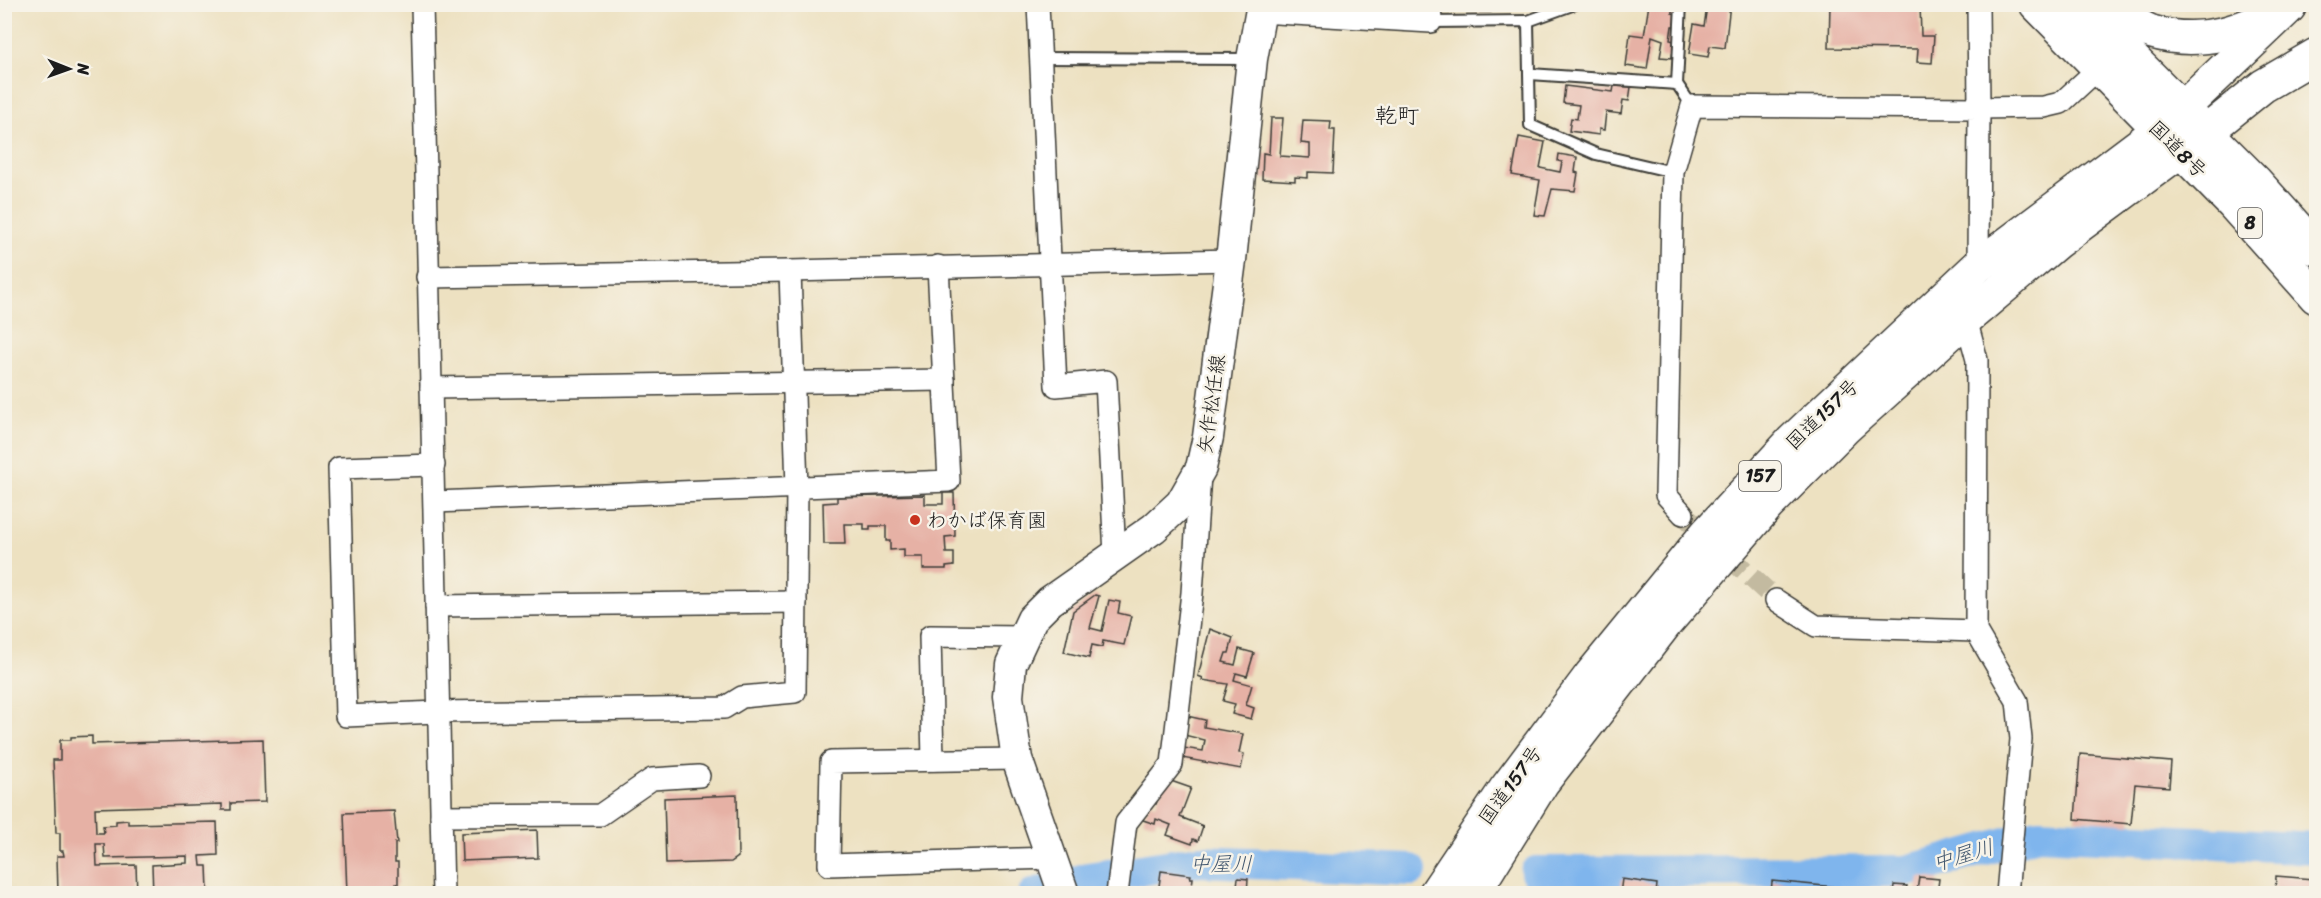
<svg xmlns="http://www.w3.org/2000/svg" width="2321" height="898" font-family="Sriracha,'Klee One',sans-serif">
	<rect width="100%" height="100%" fill="#f7f3e8"/>
	<filter id="ink" filterUnits="userSpaceOnUse"><feTurbulence type="fractalNoise" baseFrequency=".0167" numOctaves="2"/><feDisplacementMap in="SourceGraphic" scale="12" xChannelSelector="R" yChannelSelector="G"/><feConvolveMatrix kernelMatrix="1 2 1 2 8 2 1 2 1" color-interpolation-filters="sRGB"/></filter>
	<filter id="wash" filterUnits="userSpaceOnUse"><feTurbulence type="fractalNoise" baseFrequency=".008" numOctaves="4" result="noise"/><feDisplacementMap in="SourceGraphic" scale="24" xChannelSelector="R" yChannelSelector="G"/><feGaussianBlur stdDeviation="1.35" result="paint"/><feColorMatrix in="noise" values="0 0 0 0 0 0 0 0 0 0 0 0 0 0 0 0 0 1.4 0 .05"/><feComposite in="paint" operator="in"/></filter>
	<g filter="url(#wash)">
		<rect width="100%" height="100%" fill="#ede1c1"/>
		<g fill="none" stroke-linecap="round" stroke-linejoin="round">
			<g stroke="#7fb5ed" stroke-width="32">
				<polyline points="1536,872 1907,871 2038,834 2316,848"/>
				<polyline points="1034,894 1088,878 1199,861 1411,870"/>
			</g>
		</g>
		<g id="blocks">
			<g fill="#e6b1a5">
				<polygon points="1649,4 1672,7 1672,13 1678,14 1676,26 1672,26 1670,40 1674,41 1672,58 1660,57 1663,40 1652,36 1647,69 1626,66 1630,34 1644,36"/>
				<polygon points="1702,4 1730,4 1725,48 1710,46 1708,57 1689,54 1694,24 1704,26 1707,7"/>
				<polygon points="1830,4 1920,4 1921,36 1934,36 1932,63 1917,62 1918,49 1829,48"/>
				<polygon points="1473,5 1494,5 1494,8 1491,8 1491,12 1473,12"/>
				<polygon points="1565,86 1613,92 1614,86 1631,87 1629,101 1623,100 1621,114 1606,112 1604,130 1599,129 1599,135 1569,131 1571,118 1577,119 1579,105 1563,103"/>
				<polygon points="1271,118 1283,118 1280,156 1310,158 1310,144 1301,143 1303,120 1331,121 1330,130 1335,130 1333,173 1308,172 1308,178 1295,177 1295,181 1262,179 1263,153 1269,154"/>
				<polygon points="1519,137 1545,142 1540,168 1560,172 1562,162 1558,161 1559,154 1577,157 1575,172 1578,173 1575,191 1552,189 1545,216 1534,215 1540,180 1512,175"/>
				<polygon points="943,493 954,493 955,536 945,537 946,553 954,553 954,566 946,567 946,569 923,569 923,557 904,557 904,549 890,550 890,541 886,541 886,526 870,526 870,530 864,530 864,524 844,524 845,544 824,544 823,503 837,502 837,497 925,495 925,504 943,504"/>
				<polygon points="1095,595 1099,596 1090,628 1102,631 1109,600 1120,602 1118,613 1131,616 1124,645 1103,641 1102,647 1092,645 1089,658 1064,652 1073,611"/>
				<polygon points="1210,629 1233,638 1229,653 1226,653 1223,662 1235,665 1239,649 1254,653 1247,676 1236,673 1234,680 1252,685 1246,705 1254,708 1251,719 1232,714 1235,704 1223,701 1228,684 1202,680 1203,678 1198,676"/>
				<polygon points="1187,716 1205,720 1204,727 1243,734 1239,753 1244,754 1241,769 1182,758 1184,748 1203,751 1205,740 1184,735"/>
				<polygon points="92,736 92,744 263,739 265,802 231,803 231,810 222,810 222,804 95,808 96,833 104,833 103,826 116,825 116,821 128,820 128,824 217,822 218,855 200,856 201,866 207,866 208,890 201,891 201,894 153,894 152,865 187,863 187,856 105,858 104,844 96,844 97,866 136,865 137,894 58,894 57,856 64,856 63,851 60,851 60,833 56,833 53,760 60,760 60,740 71,740 71,737"/>
				<polygon points="2080,754 2171,762 2169,787 2135,784 2131,824 2075,819"/>
				<polygon points="1168,780 1191,788 1180,817 1203,826 1198,841 1193,839 1192,844 1167,835 1171,825 1156,819 1155,824 1143,820 1150,802 1156,804 1165,782"/>
				<polygon points="737,795 738,857 731,862 666,864 664,798"/>
				<polygon points="394,811 397,843 395,843 395,862 398,862 398,884 396,884 396,894 347,894 344,813"/>
				<polygon points="537,830 538,858 462,861 461,833"/>
				<polygon points="2314,867 2316,867 2316,894 2275,894 2276,876 2313,879"/>
				<polygon points="1161,871 1191,875 1190,878 1193,878 1191,894 1158,894"/>
				<polygon points="1919,877 1939,879 1937,894 1893,894 1894,885 1907,886 1906,890 1917,891"/>
				<polygon points="1238,878 1248,879 1247,894 1221,894 1222,885 1237,886"/>
				<polygon points="1622,879 1657,884 1656,894 1620,894"/>
				<polygon points="1772,881 1867,890 1867,894 1771,894"/>
			</g>
		</g>
	</g>
	<g filter="url(#ink)">
		<use href="#blocks" fill-opacity="0" stroke="#3b3a35" stroke-width="1.5"/>
		<g fill="none" stroke-linecap="round" stroke-linejoin="round">
			<polyline stroke="#c3baa0" stroke-width="21" stroke-dasharray="21 10" stroke-linecap="butt" points="1683,514 1776,600"/>
			<defs>
				<g id="service">
					<polyline points="1681,4 1677,84 1692,106"/>
					<polyline points="1528,21 1575,4"/>
					<polyline points="1431,22 1528,21 1530,125 1596,154 1673,172"/>
					<polyline points="1039,58 1251,59"/>
					<polyline points="1530,74 1677,84"/>
				</g>
				<g id="minor">
					<polyline points="422,4 443,894"/>
					<polyline points="1038,4 1056,386 1106,381 1115,555"/>
					<polyline points="1978,4 1979,108 2044,107 2061,103 2099,68"/>
					<polyline points="1261,12 1431,22 1430,4"/>
					<polyline points="427,277 790,271 1231,260"/>
					<polyline points="1966,319 1977,360 1976,631 2017,701 2021,739 2007,894"/>
					<polyline points="431,388 944,380"/>
					<polyline points="434,465 339,468 346,716 437,712 724,708 742,697 795,692 797,488 790,271"/>
					<polyline points="435,502 949,481 938,266"/>
					<polyline points="1683,514 1666,495 1673,172 1692,106 1979,108 1978,266"/>
					<polyline points="1776,600 1816,626 1976,631"/>
					<polyline points="436,606 796,602"/>
					<polyline points="1017,759 831,762 829,865 1052,858"/>
					<polyline points="933,760 930,636 1024,637"/>
					<polyline points="441,816 600,815 652,779 699,776"/>
					<polyline points="1117,894 1126,823 1172,764 1192,593 1200,475"/>
				</g>
				<polyline id="secondary" points="1064,894 1017,759 1008,697 1011,664 1032,619 1050,601 1154,528 1181,503 1201,468 1208,437 1231,260 1252,59 1262,4"/>
				<g id="primary">
					<polyline points="2183,108 2286,10"/>
					<polyline points="2206,132 2263,86 2316,55"/>
				</g>
				<g id="trunk">
					<polyline points="2036,4 2233,204 2316,297"/>
					<polyline points="2078,4 2256,182 2316,249"/>
					<path d="M2109 4C2121 13 2138 28 2152 32 2203 47 2243 30 2289 7"/>
					<polyline points="1435,894 1505,790 1591,675 1707,533 1793,440 1978,266 2159,130 2183,108"/>
					<polyline points="1473,894 1542,783 1666,623 1768,505 1844,429 1966,319 2057,242 2206,132"/>
				</g>
			</defs>
			<use href="#service" stroke="#3b3a35" stroke-width="14"/>
			<use href="#minor" stroke="#3b3a35" stroke-width="24"/>
			<use href="#secondary" stroke="#3b3a35" stroke-width="33"/>
			<use href="#primary" stroke="#3b3a35" stroke-width="36"/>
			<use href="#trunk" stroke="#3b3a35" stroke-width="36"/>
			<use href="#service" stroke="#fff" stroke-width="10"/>
			<use href="#minor" stroke="#fff" stroke-width="21"/>
			<use href="#secondary" stroke="#fff" stroke-width="30"/>
			<use href="#primary" stroke="#fff" stroke-width="33"/>
			<use href="#trunk" stroke="#fff" stroke-width="33"/>
		</g>
	</g>
	<circle fill="#c8321e" stroke="#f7f3e8" stroke-width="2" cx="915" cy="520" r="6"/>
	<g text-anchor="middle" stroke-width="5" stroke-linejoin="round" paint-order="stroke">
		<g fill="#f7f3e8" stroke="#5e5c59" stroke-width="1.5">
			<rect x="2238" y="208" width="24" height="30" rx="4.5"/>
			<rect x="1739" y="461" width="42" height="30" rx="4.5"/>
		</g>
		<g font-size="18" font-weight="bold" fill="#1c1c1c">
			<text x="2250" y="229">8</text>
			<text x="1760" y="482">157</text>
		</g>
		<g font-size="20" fill="#1c1c1c" stroke="#f7f3e8">
			<text transform="translate(2178 149) rotate(45)" y="7">国道8号</text>
			<text transform="translate(1211 404) rotate(-82)" y="7">矢作松任線</text>
			<text transform="translate(1822 414) rotate(-44)" y="7">国道157号</text>
			<text transform="translate(1510 785) rotate(-54)" y="7">国道157号</text>
		</g>
		<g font-size="20" fill="#1c1c1c" stroke="#f7f3e8" text-anchor="start">
			<text x="927" y="527">わかば保育園</text>
		</g>
		<g font-size="21" font-style="italic" fill="#445970" stroke="#f7f3e8">
			<text transform="translate(1963 855) rotate(-16)" y="7">中屋川</text>
			<text x="1221" y="871">中屋川</text>
		</g>
		<g font-size="22" fill="#1c1c1c" stroke="#f7f3e8">
			<text x="1397" y="123">乾町</text>
		</g>
	</g>
	<rect width="2321" height="898" fill="none" stroke="#f7f3e8" stroke-width="24"/>
	<g transform="translate(69 69) rotate(91)" stroke="#f7f3e8" stroke-width="4.5" paint-order="stroke">
	<path d="M0-4.5L10 22L0 15L-10 22Z" fill="#1c1c1c"/>
	<text y="-9" font-size="16" font-weight="bold" text-anchor="middle" fill="#1c1c1c">N</text>
	</g>
</svg>
